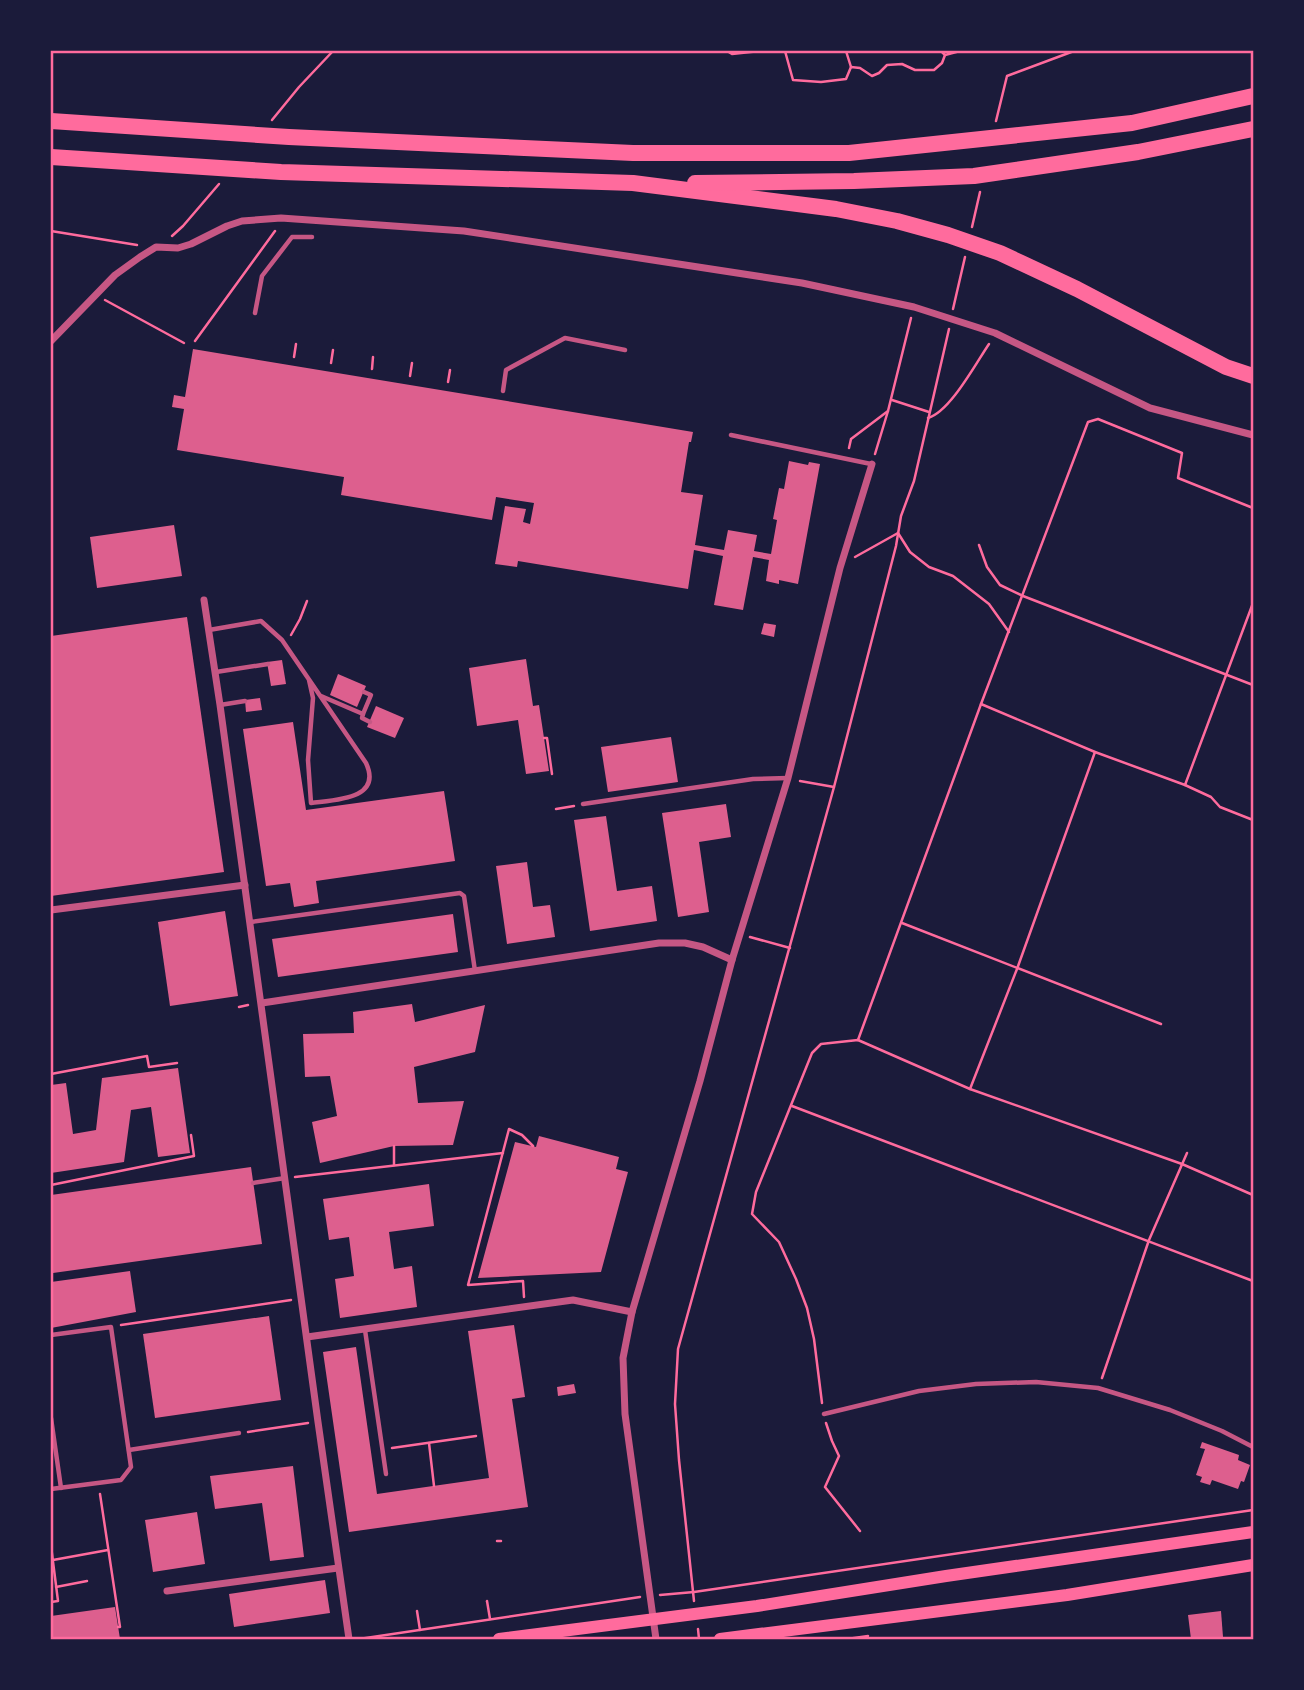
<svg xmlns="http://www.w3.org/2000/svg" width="1304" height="1690" font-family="'Sofia Sans Condensed',sans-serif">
	<rect width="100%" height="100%" fill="#1b1b3a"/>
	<g fill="#dd5f8e">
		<polygon points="193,349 693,432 691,442 689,442 681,492 703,495 695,545 724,550 728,530 757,535 754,551 771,554 777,520 773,519 779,488 784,489 789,461 808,465 809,462 820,464 798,584 779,580 779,584 766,581 769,560 753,557 743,610 714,605 723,556 694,550 688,589 518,561 517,567 495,564 505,506 526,509 523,522 530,524 534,503 496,497 492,520 341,495 344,477 177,450 184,409 172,407 174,395 185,397"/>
		<polygon points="174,525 182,576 97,588 90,537"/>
		<polygon points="187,617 224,872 51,896 51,636"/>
		<polygon points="764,623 776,625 774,637 761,634"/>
		<polygon points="526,659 533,706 539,705 549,771 526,774 518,720 477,726 469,668"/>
		<polygon points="282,660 286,684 271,686 267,662"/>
		<polygon points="338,674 366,686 357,707 330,695"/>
		<polygon points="260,698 262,710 246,712 245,700"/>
		<polygon points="376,706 404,718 395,738 367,727"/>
		<polygon points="293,722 306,810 444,791 455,861 316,881 319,903 294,907 290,883 266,886 243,729"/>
		<polygon points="671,737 678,782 608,792 601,747"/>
		<polygon points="726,804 731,837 699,842 709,912 678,917 662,813"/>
		<polygon points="606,816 617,891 652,886 657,921 590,931 574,820"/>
		<polygon points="527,862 533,907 550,905 555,937 507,944 496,866"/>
		<polygon points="225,911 238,996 170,1006 158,922"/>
		<polygon points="453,914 458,952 278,977 272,939"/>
		<polygon points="412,1004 415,1022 485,1005 475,1052 414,1067 418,1103 464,1101 453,1145 394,1146 320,1163 312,1122 337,1116 330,1076 305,1077 303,1034 354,1033 353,1012"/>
		<polygon points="178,1068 190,1153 158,1157 151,1107 131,1110 124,1162 51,1173 51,1085 66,1083 73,1134 96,1130 102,1078"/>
		<polygon points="539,1136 619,1157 616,1169 628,1172 601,1272 478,1278 515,1142 536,1147"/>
		<polygon points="251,1167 262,1244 53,1273 51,1254 51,1195"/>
		<polygon points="429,1184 434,1226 389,1232 394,1269 412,1266 417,1307 340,1318 335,1279 354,1276 349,1237 329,1240 323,1199"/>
		<polygon points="130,1271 136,1312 51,1328 51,1282"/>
		<polygon points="269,1316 281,1400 155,1418 143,1334"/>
		<polygon points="514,1325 525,1397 512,1399 528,1507 349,1532 323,1352 356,1347 377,1494 489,1478 468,1331"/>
		<polygon points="574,1384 576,1393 558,1396 557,1387"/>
		<polygon points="1202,1442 1239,1455 1238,1460 1250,1465 1244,1482 1241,1481 1238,1489 1212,1480 1210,1485 1200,1482 1202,1477 1196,1475 1205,1449 1200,1448"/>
		<polygon points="293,1466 304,1557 270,1561 262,1503 215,1509 210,1476"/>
		<polygon points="197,1512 205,1564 153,1572 145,1520"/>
		<polygon points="325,1580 330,1613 234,1627 229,1594"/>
		<polygon points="115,1607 120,1639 51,1639 51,1616"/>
		<polygon points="1221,1611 1223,1637 1191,1639 1188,1615"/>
	</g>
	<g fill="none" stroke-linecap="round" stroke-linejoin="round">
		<g stroke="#ff6b9d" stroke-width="2.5">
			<polyline points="727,51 732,54 760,51"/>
			<polyline points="785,51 793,80 821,82 846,79 851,67 860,68 872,76 879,73 887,65 902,64 915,70 934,70 942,63 945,55 941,51"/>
			<polyline points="846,51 851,67"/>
			<polyline points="945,55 960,51"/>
			<polyline points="272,120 299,87 333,51"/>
			<polyline points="996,121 1007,76 1074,51"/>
			<polyline points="972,227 980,192"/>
			<polyline points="51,231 137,245"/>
			<polyline points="172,236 183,226 219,184"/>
			<polyline points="105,300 184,343"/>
			<polyline points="953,309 965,257"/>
			<polyline points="195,341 275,231"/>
			<polyline points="294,357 296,344"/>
			<polyline points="331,363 333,350"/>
			<polyline points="372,369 373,357"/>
			<polyline points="410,376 412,363"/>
			<polyline points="448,382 450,370"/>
			<polyline points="892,400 929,412"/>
			<path d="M928 418C950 412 976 363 989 344"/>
			<polyline points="849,448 851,439 888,411"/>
			<polyline points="875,454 888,411 911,318"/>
			<polyline points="898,533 910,552 929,567 953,576 989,604 1009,632"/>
			<polyline points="979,545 987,567 1000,585 1023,596 1253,685"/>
			<polyline points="855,557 898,533"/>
			<polyline points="291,635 300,619 307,601"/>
			<polyline points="981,704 1095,752 1185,785 1211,797 1220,807 1253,820"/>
			<polyline points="544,738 547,738 552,774"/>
			<polyline points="800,781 834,787"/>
			<polyline points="1185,785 1253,603"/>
			<polyline points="556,809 574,806"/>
			<polyline points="902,923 1161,1024"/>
			<polyline points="750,937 790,948"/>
			<polyline points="239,1007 248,1005"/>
			<polyline points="858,1040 981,704 1088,422 1098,419 1182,453 1178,478 1253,508"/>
			<polyline points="51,1074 147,1056 149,1067 177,1063"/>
			<polyline points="970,1089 1017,969 1095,752"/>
			<polyline points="792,1106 1253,1281"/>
			<polyline points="394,1146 394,1165"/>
			<polyline points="295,1177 503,1153"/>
			<polyline points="51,1185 194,1156 191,1135"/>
			<polyline points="524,1297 523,1281 468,1285 509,1129 522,1135 533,1146"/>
			<polyline points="121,1325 291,1300"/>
			<polyline points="1102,1378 1149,1240 1187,1153"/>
			<polyline points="822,1403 814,1339 807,1308 796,1279 779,1242 752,1214 756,1192 812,1053 821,1044 858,1040 970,1089 1182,1164 1253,1195"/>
			<polyline points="826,1423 832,1441 839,1456 825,1487 860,1531"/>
			<polyline points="248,1432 308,1423"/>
			<polyline points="429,1443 434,1486"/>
			<polyline points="392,1448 476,1436"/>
			<polyline points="100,1494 120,1627 118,1627"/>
			<polyline points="497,1541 501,1541"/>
			<polyline points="51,1546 58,1601 51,1602"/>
			<polyline points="53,1560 108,1550"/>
			<polyline points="56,1587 87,1581"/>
			<polyline points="660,1595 694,1592 1253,1510"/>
			<polyline points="487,1601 490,1619"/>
			<polyline points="694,1601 679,1460 675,1404 678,1349 834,787 896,546 901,516 914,481 949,329"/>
			<polyline points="417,1611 420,1630"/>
			<polyline points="698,1629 699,1639"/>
			<polyline points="359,1639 640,1597"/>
			<polyline points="847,1639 868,1636"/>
		</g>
		<g stroke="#c65784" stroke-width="4.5">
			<polyline points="255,313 262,276 292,237 312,237"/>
			<polyline points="503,391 506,370 565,338 625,350"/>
			<polyline points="731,435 871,464"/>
			<path d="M209 630 261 621 282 640 366 763C383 800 334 800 311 803L308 760 313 698 309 680"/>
			<polyline points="216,672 268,664"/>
			<polyline points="321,696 363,714 371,695 364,692"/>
			<polyline points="220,705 245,701"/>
			<polyline points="363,714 362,718 370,722"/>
			<polyline points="583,804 753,779 788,778"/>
			<polyline points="251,922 460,893 464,896 475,971"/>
			<polyline points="253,1183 285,1178"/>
			<polyline points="365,1330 386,1474"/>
			<polyline points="51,1335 111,1327 131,1467 121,1480 51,1489"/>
			<polyline points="824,1414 919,1391 976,1384 1036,1382 1098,1388 1170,1410 1222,1431 1253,1447"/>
			<polyline points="51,1418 61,1488"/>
			<polyline points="129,1450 239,1433"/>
		</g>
		<g stroke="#c65784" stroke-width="7">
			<polyline points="51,341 115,275 140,257 156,247 178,248 191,244 227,226 242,221 281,218 464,231 802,283 914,307 995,333 1150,408 1253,435"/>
			<polyline points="204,600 220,705 318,1422 349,1639"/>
			<polyline points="51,910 245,885"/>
			<polyline points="262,1003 659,943 685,943 703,947 732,960"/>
			<polyline points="307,1337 573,1300 632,1312"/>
			<polyline points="167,1591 338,1568"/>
			<polyline points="656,1639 625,1414 623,1358 632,1312 700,1081 732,960 788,778 840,568 872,464"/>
		</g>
		<g stroke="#ff6b9d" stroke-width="12">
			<polyline points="499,1639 757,1606 946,1576 1253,1532"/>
			<polyline points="720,1639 1067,1595 1253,1565"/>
		</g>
		<g stroke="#ff6b9d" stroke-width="16">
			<polyline points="51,121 289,137 633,153 849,153 1132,123 1253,96"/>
			<polyline points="51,157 281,172 633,183 836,209 897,221 948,235 1000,253 1077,289 1226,367 1253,376"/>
			<polyline points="695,183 854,181 974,176 1138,152 1253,129"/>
		</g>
	</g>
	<rect width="1304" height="1690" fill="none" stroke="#1b1b3a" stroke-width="105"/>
	<rect x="52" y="52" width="1200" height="1586" fill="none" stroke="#ff6b9d" stroke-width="2.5"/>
</svg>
